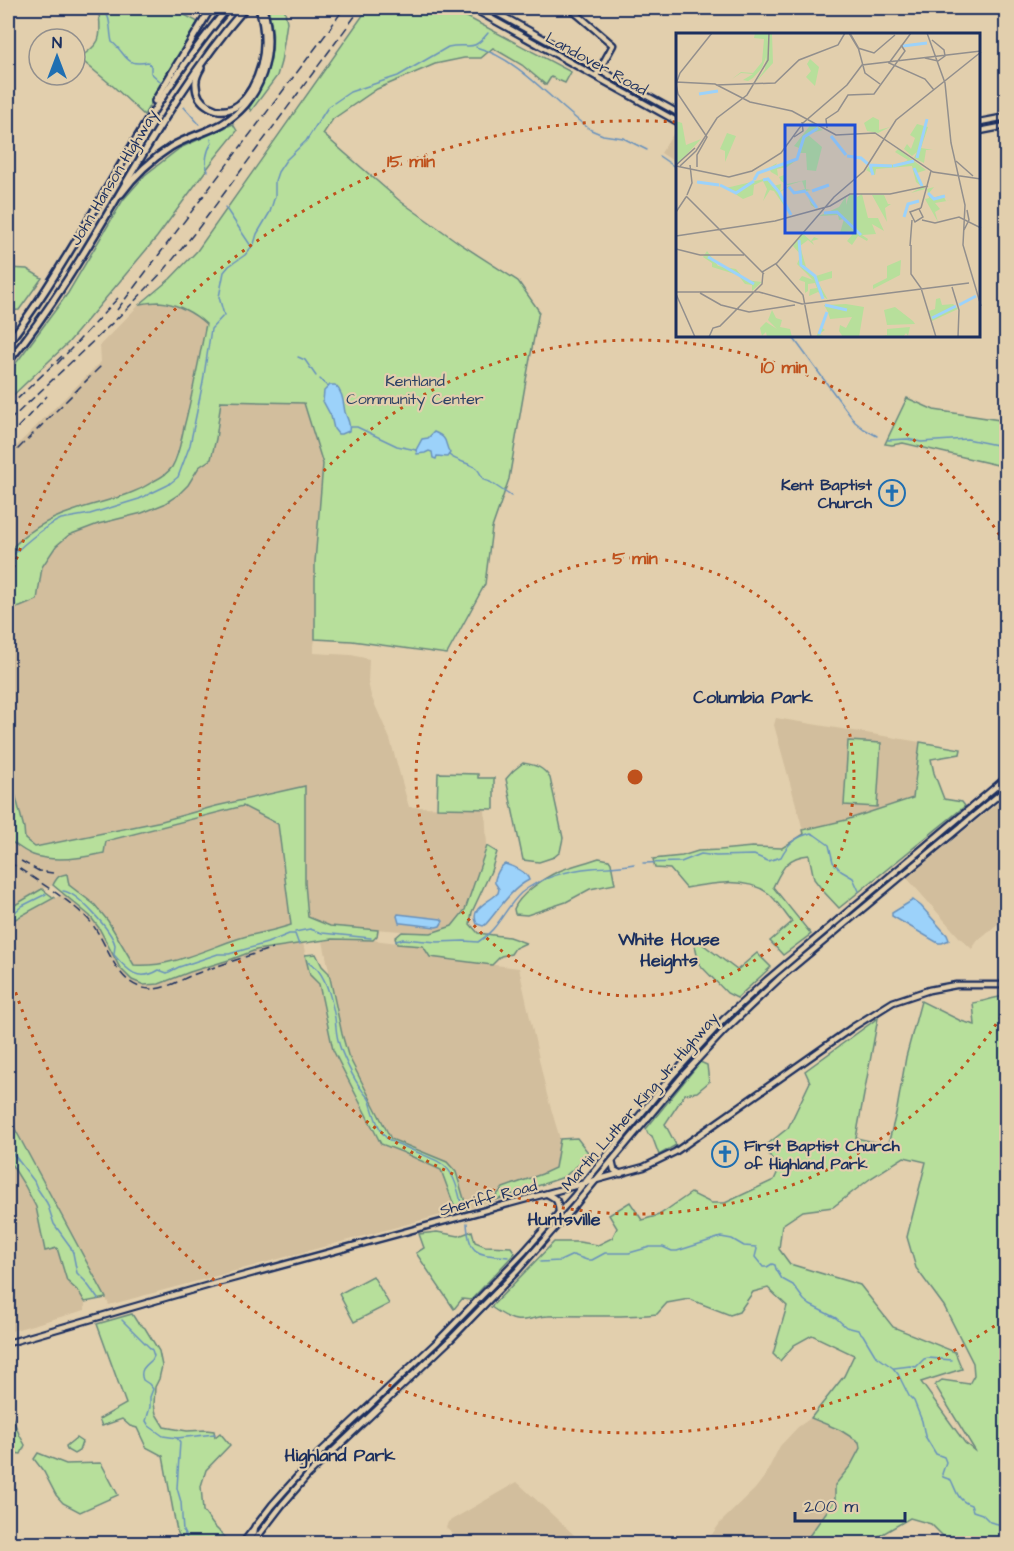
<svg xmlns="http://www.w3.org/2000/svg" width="1014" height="1551" font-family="'Architects Daughter',sans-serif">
	<rect width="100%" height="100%" fill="#e2cfad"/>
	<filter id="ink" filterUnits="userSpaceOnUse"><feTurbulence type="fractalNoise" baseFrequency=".0167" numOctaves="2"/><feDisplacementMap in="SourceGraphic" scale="12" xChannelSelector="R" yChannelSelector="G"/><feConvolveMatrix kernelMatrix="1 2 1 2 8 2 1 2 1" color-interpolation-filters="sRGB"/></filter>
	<g filter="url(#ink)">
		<g fill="#d2be9d">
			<polygon points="677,128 678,128 678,164 661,153"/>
			<polygon points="160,302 184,309 198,316 206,324 188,412 179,447 171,468 161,477 133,493 115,500 75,510 41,524 14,545 8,552 8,454 101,362 100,345 140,304"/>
			<polygon points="221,401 304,403 323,464 315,562 315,639 313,653 351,655 369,659 368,682 371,696 390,739 409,807 485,808 487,846 465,910 452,926 431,933 330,926 308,918 305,883 305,841 278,791 162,821 58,843 35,847 25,839 24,828 8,767 8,610 20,607 37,600 42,567 56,546 69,535 98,524 142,513 188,485 199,466 211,459 216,439"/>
			<polygon points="776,718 920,742 913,798 846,820 803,830 774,725"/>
			<polygon points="1006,796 1006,917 978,940 972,949 959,937 907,878"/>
			<polygon points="243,806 279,824 291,925 239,938 177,960 146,966 134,965 108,921 57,878 53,885 42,889 8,909 8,824 14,829 9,839 33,855 59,859 87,857 104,853 106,841"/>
			<polygon points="63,894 90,916 99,928 120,968 159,984 190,972 232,959 256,950 303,943 310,975 319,984 333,1050 381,1144 402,1152 441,1170 456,1211 109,1305 106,1298 80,1248 8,1116 8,923"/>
			<polygon points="332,939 373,940 423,946 430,957 519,968 547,1095 560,1139 556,1168 495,1197 496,1200 467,1209 456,1172 447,1162 391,1139 348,1055 342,1034 323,941"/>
			<polygon points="8,1159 25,1186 36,1207 45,1251 57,1248 67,1281 79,1292 85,1302 85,1310 8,1332"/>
			<polygon points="811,1418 840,1430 859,1442 860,1448 851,1466 835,1485 835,1500 804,1543 705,1544 721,1522 755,1489 765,1476 780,1446 798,1427"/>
			<polygon points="517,1482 572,1533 582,1543 463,1543 446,1528 448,1522"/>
		</g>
		<g fill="#b7df9b" stroke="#69877c" stroke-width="1.5" fill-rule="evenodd">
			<path d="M90 8H185L181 13 198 22 144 115 114 87 79 58C100 44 102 40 99 14Z"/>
			<path d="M268 8H286L285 11 287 22 281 62 277 76 251 111 249 108C270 74 279 47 268 8Z"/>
			<path d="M368 8H450L571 72 565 83 551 77 546 85 522 65 493 48 481 58H464L435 64 377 89 333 119 323 134 400 201 462 245 518 281 539 311 526 380 509 479 492 528 485 584 447 654 352 641 315 639V562L323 464 304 403 221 401 216 439 211 459 199 467 188 485 178 495 164 504 142 513 98 524 69 535 56 546 42 567 37 600 20 607 8 610V552C25 533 48 519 73 511 102 500 127 499 154 481 160 478 168 473 172 467 179 455 181 440 184 427 193 393 199 358 206 324 194 313 176 303 159 302 153 302 146 303 140 304L170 279 197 251Z"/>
			<polygon points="233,124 237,131 215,158 157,237 100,305 68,343 8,400 8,374 68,293 123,200 145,175 180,148"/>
			<polygon points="8,268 27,269 42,278 19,310 8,311"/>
			<polygon points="907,398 934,410 1006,421 1006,467 903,443 892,445 885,444"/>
			<polygon points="848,741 881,743 877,807 844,805"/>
			<path d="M920 742 961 749 960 754 931 759 934 773 944 799 962 802 965 806 839 908 824 892 814 879 809 855C786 857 782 869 773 887L811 934 783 955 770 941 792 922C784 913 777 900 768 893 746 877 711 883 686 888L670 869 655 868 653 859 682 856 698 851 720 850 752 847 782 848 804 834 803 830 846 820 913 798Z"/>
			<path d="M523 763C536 765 543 767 550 778L563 838 560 852 554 857 539 862 523 860 506 779 513 771Z"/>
			<path d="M8 767 24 828 25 839 35 847 162 821 216 806 305 786V883L308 917 330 926 378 930 377 936 373 940 332 939 256 950 232 959 190 972 159 984 144 985 132 980 120 968 99 928 90 916 53 885C57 877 59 875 67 874L69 885 95 905 108 921 134 965C169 968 204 950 237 939 255 933 274 931 291 925L278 824 243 806 106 841 104 853C83 858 55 863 33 855 25 852 16 845 9 840L14 829 8 824Z"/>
			<polygon points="438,773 478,774 478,778 494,778 494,809 437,808"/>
			<polygon points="487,846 497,852 491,871 472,912 470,924 478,933 509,937 526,943 515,948 511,954 501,956 492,965 430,957 423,946 397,944 395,938 402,932 431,933 452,926 465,910"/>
			<path d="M599 858 609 860 611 863 615 884 590 889 566 902 527 915 515 914 514 909C519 895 544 878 557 872 570 866 585 863 599 858Z"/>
			<polygon points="42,889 54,898 8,923 8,909"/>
			<polygon points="693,937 737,970 757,953 771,967 737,998 727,993 699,964"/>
			<polygon points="316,954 322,966 329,973 342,1034 348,1055 391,1139 447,1162 456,1172 467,1209 456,1211 441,1170 402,1152 381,1144 333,1050 319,984 310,975 305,955"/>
			<path d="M1006 996V1543H950L931 1524 910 1518 867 1543H804L835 1500V1485L851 1465 860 1448 859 1442 840 1430 811 1418 844 1376 854 1355 812 1335 794 1345 780 1361 773 1354 787 1306 768 1288 753 1292 739 1312 730 1315 689 1299 667 1303 657 1314C621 1318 585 1315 548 1316 538 1316 525 1322 516 1320 507 1318 498 1312 491 1307L554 1242H579L598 1245 612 1238 617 1228 609 1215 630 1202 642 1220 659 1215 691 1193 711 1203H725L774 1180 779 1169 764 1147 788 1128 810 1082 805 1071 878 1018 856 1138 888 1145 897 1109 906 1057 921 1001 961 1021 975 1025 973 1003C985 1001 995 997 1006 996ZM904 1157 926 1162 907 1237 916 1268 944 1306 973 1363 974 1375 969 1384 942 1380 935 1385 976 1452 965 1443 921 1382 962 1369 955 1352 893 1327 860 1285 790 1264 779 1249 782 1225 803 1211 833 1207 871 1178Z"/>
			<polygon points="700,1062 707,1065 709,1082 697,1092 685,1094 665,1124 676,1145 659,1155 652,1136 648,1134 646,1129"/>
			<polygon points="8,1116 106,1298 85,1302 79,1292 67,1281 57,1248 45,1251 36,1207 25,1186 8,1159"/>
			<polygon points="577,1138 590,1155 564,1177 496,1200 495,1197 503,1188 542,1174 555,1168 560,1139"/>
			<polygon points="472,1231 475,1242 485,1246 511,1247 515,1253 471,1300 462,1299 454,1309 416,1253 424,1248 419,1234 437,1232 459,1236"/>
			<polygon points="373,1276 389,1304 354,1322 339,1294"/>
			<polygon points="132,1314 137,1322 145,1328 159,1351 162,1366 159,1379 155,1387 154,1404 156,1414 164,1427 187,1431 206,1430 214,1431 215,1437 220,1433 230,1445 206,1470 201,1486 203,1511 214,1526 231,1543 183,1543 177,1531 175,1521 163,1456 146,1447 137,1428 130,1426 122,1419 102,1426 99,1419 126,1404 97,1324"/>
			<polygon points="8,1407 19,1434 25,1445 21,1454 8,1452"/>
			<polygon points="76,1438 82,1442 79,1451 74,1454 67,1450 66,1446"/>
			<polygon points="38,1453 66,1464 101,1463 118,1495 80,1512 63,1503 56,1495 44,1472 34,1459"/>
		</g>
		<g fill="#9cd2fa" stroke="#6891bc" stroke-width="1.5">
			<path d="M330 385H335C343 392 343 402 345 412 347 419 351 423 349 431L342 434H338L334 429 331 416 323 401 324 391Z"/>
			<path d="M434 432C450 439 443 442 450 453L447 457 437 456 436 459 433 458 432 452 429 451 425 453 417 454 416 450 422 439 428 438Z"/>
			<path d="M505 864C513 866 527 872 529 880 511 889 499 909 486 924L483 926 477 924C469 908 488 903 498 893L499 889 495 883C494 878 500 866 505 864Z"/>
			<polygon points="913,900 921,906 947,935 949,940 942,943 938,943 892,916 892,913"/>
			<polygon points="398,914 441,919 443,921 440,926 436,927 401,923 399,923 397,916"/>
		</g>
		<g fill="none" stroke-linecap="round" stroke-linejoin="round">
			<g stroke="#6891bc" stroke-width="1.5">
				<path d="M101 8C112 15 109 30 112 42 127 54 124 67 148 62L151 66V73L161 82"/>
				<path d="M476 47C522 60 552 103 591 130L603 135 623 138 647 150"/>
				<polyline points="184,107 199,124"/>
				<polyline points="659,156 678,169"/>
				<path d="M208 171C204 162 207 150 212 143L211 139"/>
				<polyline points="225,207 251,246"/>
				<polyline points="792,336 855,422 864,429 877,436"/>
				<polyline points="298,357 305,360 316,376"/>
				<polyline points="320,379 328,387"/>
				<polyline points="350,427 357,427 397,446 416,450"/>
				<polyline points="888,440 907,439 921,442 967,439 1006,447"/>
				<path d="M449 455C457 462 468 462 476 468 480 471 481 476 484 480L490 482 511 496"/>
				<path d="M8 561C18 548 45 526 61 519L90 514 139 499 168 485 178 477 190 445 203 382 211 329 224 315 219 297 224 272 229 266 245 255 254 244 257 234 270 212 275 196V181L278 172 286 160 306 141 328 107 350 92 398 76 448 47C470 42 471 54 488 33"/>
				<path d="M643 863 681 862 701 854 716 856 754 855 768 861 781 857C788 843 796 837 811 833L815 835 829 845 833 862 841 871 853 878 859 891"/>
				<path d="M63 891C77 892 112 931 115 945 115 948 114 952 114 955 127 970 138 983 159 970L167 973 179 967 218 954H229L267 943 289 934H295L299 945"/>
				<polyline points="8,918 22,906 46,894"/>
				<polyline points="295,932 310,929 322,933 371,938"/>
				<path d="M396 941 403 939 437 942 464 941 478 942C499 929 504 909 521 893 539 878 569 870 592 868 606 867 620 867 634 864"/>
				<path d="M308 961C311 964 315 967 318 970 328 983 332 1002 335 1018 336 1025 336 1033 338 1040 341 1053 354 1080 362 1090 364 1094 369 1097 370 1101 374 1113 376 1125 384 1135 388 1142 397 1143 403 1146 444 1165 452 1159 462 1207"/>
				<polyline points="8,1150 15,1156 34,1181 37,1188 47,1203 54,1224 70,1246 73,1253 77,1273 85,1281 98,1299"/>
				<path d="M467 1223C469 1258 480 1254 508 1257"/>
				<path d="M540 1262 560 1261 573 1255 587 1260H592L605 1253H629L650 1247H663L672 1251H677L721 1237 732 1239 744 1246 756 1247 757 1249 755 1257 763 1267H767L772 1264 775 1265 776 1269 782 1279 793 1285 804 1300 810 1305 836 1318 846 1327 858 1330 863 1335 875 1355 893 1368 898 1374 909 1396 914 1401 922 1421 925 1436 936 1454 944 1457 946 1462 942 1474 943 1477 951 1480C957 1492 957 1500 971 1505L973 1511 982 1514 990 1522 1006 1526"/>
				<path d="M122 1320 152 1350 154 1356 152 1360C145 1366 139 1370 143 1380L149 1384 153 1389 150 1397V1407L146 1421 149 1426 163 1436 177 1438 180 1442 177 1488 181 1502 183 1531 190 1544"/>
				<polyline points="894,1368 910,1366 916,1367 924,1359 928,1358 952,1360"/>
				<polyline points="177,1438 215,1434"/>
			</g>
			<defs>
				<g id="major">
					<polyline points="472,8 678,122"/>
					<polyline points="488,8 678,113"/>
					<polyline points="570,8 613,45 596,76"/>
					<polyline points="980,122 1006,117"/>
					<polyline points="980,131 1006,126"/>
					<polyline points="612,1161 614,1170 621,1174"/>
					<path d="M547 1194C557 1199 558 1200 559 1212"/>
					<polyline points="8,1343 213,1284 644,1167 675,1152 853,1027 893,1002 929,990 956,985 1006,985"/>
					<polyline points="242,1544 272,1505 313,1459 438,1341 523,1253 574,1196 671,1077 724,1019 767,980 1006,778"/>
					<polyline points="247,1544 254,1533 255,1526"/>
					<polyline points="252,1544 282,1505 308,1475 451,1339 517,1271 576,1204 685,1073 724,1031 781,977 1006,789"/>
				</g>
				<g id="highway">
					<path d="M201 68C198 73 195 79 196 85 196 104 217 115 233 108 242 104 247 96 252 88 266 63 267 35 259 8"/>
					<polyline points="155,101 211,8"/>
					<path d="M121 194C135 175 152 159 171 147 187 137 205 133 222 124 263 100 276 51 263 8"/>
					<path d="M8 343C38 305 63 262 88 221 131 147 173 73 228 8"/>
					<path d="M8 362C98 252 151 116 245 8"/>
				</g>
			</defs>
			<use href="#major" stroke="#1b2f5e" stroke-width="9"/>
			<use href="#highway" stroke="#1b2f5e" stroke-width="10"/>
			<use href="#major" stroke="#e2cfad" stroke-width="4.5"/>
			<use href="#highway" stroke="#e2cfad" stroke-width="5"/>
			<g stroke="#1b2f5e" stroke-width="1.5" stroke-dasharray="9 4.5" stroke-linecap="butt">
				<polyline points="117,310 326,34 344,8"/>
				<polyline points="57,364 118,298"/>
				<polyline points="8,408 62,356"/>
				<polyline points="8,422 126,310 166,268 200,226 361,8"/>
				<polyline points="8,438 47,396"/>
				<polyline points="8,459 102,365"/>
				<path d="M8 861C34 879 63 895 86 917 109 939 113 988 151 989 168 989 183 978 198 973 223 964 248 956 273 948"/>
				<polyline points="21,861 39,871 53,873"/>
			</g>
		</g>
	</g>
	<g fill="none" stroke="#bf511c" stroke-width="3" stroke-dasharray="3 6">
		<circle cx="635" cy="777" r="219"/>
		<path d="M1006 1009A437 437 0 1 1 1006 545"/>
		<path d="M1002 1321A656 656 0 0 1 8 969M8 585A656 656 0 0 1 675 122"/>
	</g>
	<defs>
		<symbol id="church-ring" viewBox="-11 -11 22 22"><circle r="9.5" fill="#e2cfad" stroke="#1f6fb2" stroke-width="1.5"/><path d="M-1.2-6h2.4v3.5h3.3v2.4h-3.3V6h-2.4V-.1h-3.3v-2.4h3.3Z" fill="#1f6fb2"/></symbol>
	</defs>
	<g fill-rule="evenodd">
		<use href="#church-ring" x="877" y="478" width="30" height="30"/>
		<use href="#church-ring" x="710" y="1139" width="30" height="30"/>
	</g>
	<g text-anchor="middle" stroke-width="4.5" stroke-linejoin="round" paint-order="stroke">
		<g font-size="16" fill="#1b2f5e" stroke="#e2cfad">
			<text transform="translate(597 63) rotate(29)" y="6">Landover Road</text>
			<text transform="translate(113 177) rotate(-59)" y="6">John Hanson Highway</text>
			<text transform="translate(639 1101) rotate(-49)" y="6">Martin Luther King Jr. Highway</text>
			<text transform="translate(488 1197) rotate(-15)" y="6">Sheriff Road</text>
		</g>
		<g font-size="16" fill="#2b4164" stroke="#e2cfad">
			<text x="415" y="386">Kentland<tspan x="415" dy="18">Community Center</tspan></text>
		</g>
		<g font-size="16" font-weight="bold" fill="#1b2f5e" stroke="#e2cfad" text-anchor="end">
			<text x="872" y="490">Kent Baptist<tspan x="872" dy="18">Church</tspan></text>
			<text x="744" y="1151" text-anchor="start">First Baptist Church<tspan x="744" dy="18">of Highland Park</tspan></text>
		</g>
		<g font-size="18" font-weight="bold" fill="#1b2f5e" stroke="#e2cfad">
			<text x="753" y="703">Columbia Park</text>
			<text x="669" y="945">White House<tspan x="669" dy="21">Heights</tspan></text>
			<text x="564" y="1225">Huntsville</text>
			<text x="340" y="1461">Highland Park</text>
		</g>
	</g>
	<g transform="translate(676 33)">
		<rect width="304" height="304" fill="#e2cfad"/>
		<path d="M79 0H96L97 30 79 50 89 36 90 24 86 35 77 45 72 48 67 47 77 41 65 40 56 46 65 39 77 40 86 29 88 6 78 5ZM134 26 143 34 139 53 130 44 135 38 131 31ZM197 84 203 87V97L214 94 202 100 191 98 188 90ZM0 88 6 90 10 112 25 106 0 133ZM136 90 147 97 131 101 146 114 140 138 131 137 130 120H124L122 126 111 134 101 136 102 143 95 139 93 135 101 130 99 134H104L121 125 123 115 118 113ZM241 91 252 94 245 115 257 117H250L248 130 238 125 241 119 236 123 228 116 231 111 235 116 239 105 234 102ZM51 100 60 103 49 129V118L44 116ZM222 116 250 137 241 140 249 156 235 160 246 154 240 149 236 133 200 136 199 142 190 137 195 131 222 132 232 127 219 119ZM108 142 111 151 130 147V156L135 157 130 158 133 166 136 171 140 173 141 176 135 172 130 158 119 161 113 154 104 159 115 183 98 158 94 157 87 168 91 156 87 148 78 152 77 162 67 166 50 155 92 145 97 153 105 151 104 158 113 153 118 159 129 156 126 148 113 152H111L105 148 103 144ZM258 154 253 160 256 165 267 162 270 168 277 167 259 170 264 176 259 179 262 189 249 166 253 165 251 156ZM181 161V164L186 161 192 185H202L208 198 196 191 200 201 186 202 192 206 191 208 182 203 176 212 171 208 176 202 174 198 164 200 168 186 163 187 162 182 143 183 163 174 170 163V172L173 162ZM196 162H208L212 171H215L209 175 211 189ZM126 200 135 208 138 204 143 206 136 208 138 212 132 207 124 213 130 234 140 243 156 238V245L142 249 152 267 142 259 133 263 134 256 141 255 139 250 132 251V258L129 260V249L123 247 126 243 137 247 121 231 125 222 117 213ZM31 218 42 233 60 236 69 247 86 249 76 258V252L69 251 62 242 36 234V230L27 224ZM225 227 224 242 197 256V252L211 245V233ZM264 265 266 272 277 271 282 276 256 288 253 278 259 276 260 266ZM170 271 188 274 183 304H167L163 298 164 292 170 295 176 284 154 286 152 279 145 294 149 297 143 301 150 304H140L152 279 148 272ZM219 274 237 288 239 291 211 292 208 277ZM96 277 100 285 106 287 104 294 114 296 116 304H91L90 299 86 303 84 295 90 289 101 296 92 287ZM234 294 232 303 230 300 227 304 206 303 211 302V296Z" fill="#b7df9b"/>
		<path fill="none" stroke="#9cd2fa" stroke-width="3" d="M227 13 251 10M23 61 42 58M155 103 170 122M171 123 185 125 192 131M241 125 251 86M217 133 238 128M238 135 246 153M197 142 194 132 216 133M78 147 82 140 121 126 128 104 142 95M87 147 92 146 103 159 115 182M21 149 43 152M44 152 60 160 78 148M113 154 118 160 130 158M136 158 153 152M130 159 141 175M252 160 258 166 269 163M148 180 161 179 185 202M228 184 232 171 243 168M123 207 125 232 139 243 147 266M32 224 78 251M149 272 171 277M283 272 300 263M256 285 280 273M143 301 151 279"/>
		<path fill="none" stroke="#928f8d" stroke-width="1.5" d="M173 0 182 15 198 20 219 2M174 0 182 14 189 40 204 51M235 0 213 30 249 46 258 57M251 0 269 50 275 110 289 172 287 212 305 273M249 25 262 28 269 23 268 17 256 7M0 49 39 51 74 69 116 78 160 102 199 100 257 139 305 146M40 52 99 50 123 27 162 12 169 0M151 95 150 86 162 78 172 62 198 61 229 18 225 12M118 104 127 98 126 89M280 128 297 143M0 132 19 115M0 133 53 144 76 138 105 120 127 90 171 52 186 32 305 18M4 133 20 118 41 85 71 62 92 27 93 0M21 134V122L31 104 2 61 0 51 4 40 36 0M11 162 16 150 14 132M10 163 88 241M245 175 255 138M243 176 247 184 239 189 234 179 245 175M0 179 10 164M246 187 259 190 283 184 305 195M288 197 293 187 291 177M0 203 99 188 154 173 174 161H214L252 153M235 212V241L245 255 260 304M234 213 236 187M0 216 24 222H68M100 231 127 262 135 304M86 239 101 230 158 164 188 138 220 87 305 19M276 254 283 277 282 304M0 259H83L126 271 293 250M24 260 45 272 73 279 119 272M0 261 19 304M33 304 37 295 44 293 86 251 87 240"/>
		<path fill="#1d4ed8" fill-opacity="0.15" stroke="#1d4ed8" stroke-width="3" d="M109 92H179V200H109Z"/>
		<rect width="304" height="304" fill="none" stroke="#1b2f5e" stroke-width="3"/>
	</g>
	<circle cx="635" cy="777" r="9" fill="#bf511c" stroke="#e2cfad" stroke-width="3"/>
	<g font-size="18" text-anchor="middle" font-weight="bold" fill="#bf511c" stroke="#e2cfad" stroke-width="4.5" stroke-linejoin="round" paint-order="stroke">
		<text x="411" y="167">15 min</text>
		<text x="784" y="373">10 min</text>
		<text x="635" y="564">5 min</text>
	</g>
	<rect width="1014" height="1551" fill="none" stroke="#e2cfad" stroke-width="30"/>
	<rect x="15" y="15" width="984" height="1521" fill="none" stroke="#1b2f5e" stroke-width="2" filter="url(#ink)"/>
	<g transform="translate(57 57)"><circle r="28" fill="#e2cfad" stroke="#928f8d" stroke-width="1.5"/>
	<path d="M0-4.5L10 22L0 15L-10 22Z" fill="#1f6fb2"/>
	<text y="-9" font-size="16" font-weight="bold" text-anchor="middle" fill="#1b2f5e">N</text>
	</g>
	<path d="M795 1512v9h110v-9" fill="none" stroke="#1b2f5e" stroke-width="3"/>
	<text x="804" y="1512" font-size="18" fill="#1b2f5e" stroke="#e2cfad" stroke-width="4.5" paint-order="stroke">200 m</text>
</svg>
